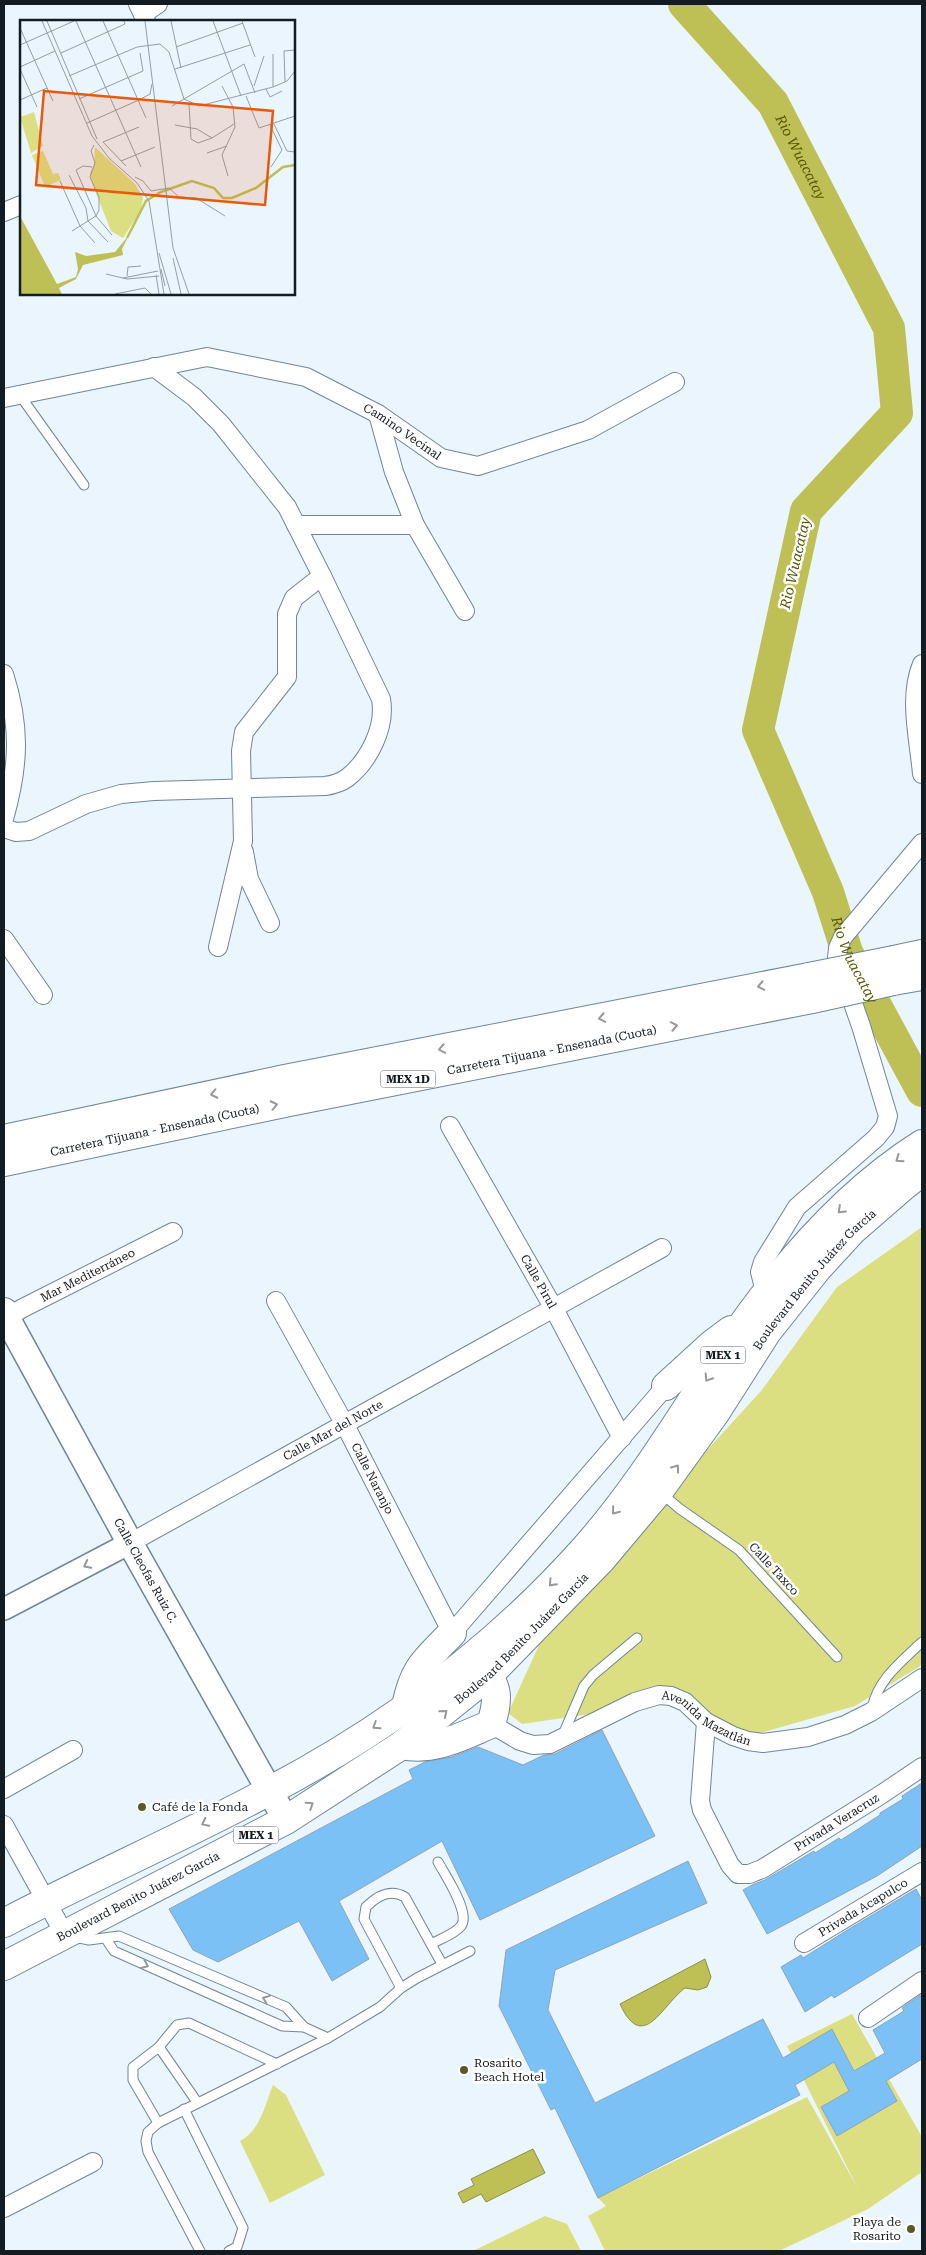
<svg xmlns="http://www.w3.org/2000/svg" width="926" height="2255" font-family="'Roboto Serif',serif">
	<rect width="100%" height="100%" fill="#ebf5fd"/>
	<g fill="#dcdf81">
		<polygon points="922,1227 922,1665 855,1706 757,1734 709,1731 686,1700 522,1724 508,1713 540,1643 592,1576 761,1391 837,1287"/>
		<polygon points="852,2014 922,2137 922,2172 868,2209 779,2251 605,2251 588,2216 606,2206 598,2198 807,2097 858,2189 787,2046"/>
		<path d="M273 2085 286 2095 325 2175 270 2203 240 2141C260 2131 265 2105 273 2085Z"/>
		<polygon points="545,2216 567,2224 581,2251 473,2251"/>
	</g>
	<g fill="#bec055" stroke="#8b8f46">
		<path d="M705 1959 711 1977 707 1987 698 1990 685 1988C662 2005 643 2054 620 2004Z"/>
		<polygon points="533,2149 545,2173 486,2202 481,2194 463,2203 458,2193 474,2185 471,2179"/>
	</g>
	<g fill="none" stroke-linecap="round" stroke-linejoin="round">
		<path stroke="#bec055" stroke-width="32" id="s1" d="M684 4 773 103 889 328 897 413 806 511 758 730 828 892 847 952 922 1091"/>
	</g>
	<g fill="#7bc1f6" stroke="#8da5b8">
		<polygon points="602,1730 655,1836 480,1920 442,1841 339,1901 369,1959 332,1981 299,1921 218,1962 193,1950 169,1909 413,1779 409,1770 425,1762 452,1757 478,1747 523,1765 544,1755 555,1754"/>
		<polygon points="922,1783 922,1846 877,1876 767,1934 743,1890 754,1884 765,1880 814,1851 815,1853 839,1838 841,1840 880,1815 880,1813 903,1799 902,1796"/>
		<polygon points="688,1861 707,1903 555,1970 548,2010 595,2103 763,2019 783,2058 832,2029 854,2071 885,2053 873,2030 904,2011 902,2008 922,1994 922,2059 886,2081 897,2101 837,2136 821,2107 849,2091 834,2062 795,2085 800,2095 598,2198 555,2108 551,2110 499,2006 506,1950"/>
		<polygon points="916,1889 922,1900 922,1944 834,1998 832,1995 805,2012 781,1967 801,1955 803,1958 849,1929"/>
	</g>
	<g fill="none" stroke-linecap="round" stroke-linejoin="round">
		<defs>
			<g id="service">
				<polyline points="19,394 84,485"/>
				<polyline points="661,1493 680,1509 739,1550 837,1657"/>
				<path d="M872 1709C877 1680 902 1661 922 1642"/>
				<polyline points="562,1737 584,1686 593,1675 637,1638"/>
				<polyline points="75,1937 89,1940 119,1936 286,2007 304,2027 328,2038"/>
				<polyline points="106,1939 114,1951 282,2026 304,2027"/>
				<path d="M431 1944C440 1939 455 1934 461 1926 471 1913 445 1875 438 1862"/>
				<path d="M401 1988 364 1919 366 1907C377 1896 390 1888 405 1897L442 1964"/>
				<polyline points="159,2047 197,2102"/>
				<polyline points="184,2109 243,2228 237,2247 229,2251"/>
				<polyline points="158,2123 133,2080 133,2067 159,2047 177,2025 189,2023 277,2064"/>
				<polyline points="200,2251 148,2152 146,2141 148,2132 158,2123 328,2038 380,2007 401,1988 417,1978 470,1951"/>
			</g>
			<g id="minor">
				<polyline points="138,4 146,21"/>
				<polyline points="143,14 158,4"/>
				<polyline points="4,212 21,205"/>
				<polyline points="154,367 194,397 221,424 287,507 322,576 294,598 287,614 287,677 244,732 241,751 243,841 218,947"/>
				<path id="s2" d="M4 398 207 357 306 377 378 414 441 458 478 466 588 430 675 382"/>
				<polyline points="378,414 394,472 415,525 465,611"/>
				<polyline points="296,525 415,525"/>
				<path d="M922 664C908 697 919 739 922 774"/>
				<path d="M4 674C21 727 19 766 4 819"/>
				<path d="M4 828 16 832 29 831 86 804 121 794 154 791 325 786C332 785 340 783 347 778 369 761 386 727 381 699L322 576"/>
				<polyline points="244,852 249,879 270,923"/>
				<polyline points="4,939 43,995"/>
				<path id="s3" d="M450 1126 553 1307 622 1438"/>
				<polyline points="766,1295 760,1272 763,1262 797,1207 876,1138 885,1127 888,1116 861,1026 837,958 838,948 843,937 922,843"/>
				<path id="s4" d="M276 1301 344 1423 452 1633 666 1386"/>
				<path id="s5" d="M4 1320 21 1309 173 1232"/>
				<path id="s6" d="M130 1543 662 1248"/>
				<path id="s7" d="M706 1722 700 1801 702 1810 730 1865 738 1874H749L762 1869 882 1794 922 1767"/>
				<path id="s8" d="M491 1724 520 1741 533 1745 550 1744 635 1702 659 1695 671 1696 685 1702 706 1722 733 1736 748 1741 763 1743 808 1737 845 1725 871 1712 922 1678"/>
				<polyline points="4,1789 73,1750"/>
				<polyline points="4,1825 65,1935"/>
				<path id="s9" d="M804 1943 922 1872"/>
				<polyline points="868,2018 922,1981"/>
				<polyline points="4,2208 93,2162"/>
			</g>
			<polyline id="tertiary" points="4,1609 130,1543"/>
			<g id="secondary">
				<path id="s10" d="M7 1318 130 1543 286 1820"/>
			</g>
			<g id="primary">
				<polyline points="666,1386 711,1345 731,1330"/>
				<path d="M406 1706C414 1667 425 1661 452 1633"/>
				<path d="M402 1745C434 1752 462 1736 491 1724 500 1696 498 1685 478 1663"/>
				<path d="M4 1923C91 1877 182 1838 269 1791 387 1729 496 1648 585 1548 648 1477 693 1394 748 1317 795 1252 854 1187 922 1144"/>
				<path id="s11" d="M4 1966 286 1820 402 1745 489 1675 601 1560 659 1491 716 1412 767 1332 818 1268 852 1231 905 1185 922 1172"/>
			</g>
			<g id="motorway">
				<polyline points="894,960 922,954"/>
				<polyline points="893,981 922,976"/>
				<polyline points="4,1139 285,1079 809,977"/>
				<path id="s12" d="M4 1162 289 1102 812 999"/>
				<polyline points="4,1312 7,1318"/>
			</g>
		</defs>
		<use href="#service" stroke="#6f8699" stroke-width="11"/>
		<use href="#minor" stroke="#6f8699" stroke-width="20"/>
		<use href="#tertiary" stroke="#6f8699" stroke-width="24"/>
		<use href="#secondary" stroke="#6f8699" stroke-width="28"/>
		<use href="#primary" stroke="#6f8699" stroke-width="30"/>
		<use href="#motorway" stroke="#6f8699" stroke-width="30"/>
		<use href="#service" stroke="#fff" stroke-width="9"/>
		<use href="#minor" stroke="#fff" stroke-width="18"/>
		<use href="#tertiary" stroke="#fff" stroke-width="21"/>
		<use href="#secondary" stroke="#fff" stroke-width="25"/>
		<use href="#primary" stroke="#fff" stroke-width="28"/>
		<use href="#motorway" stroke="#fff" stroke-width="28"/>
		<defs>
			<g id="motorway-bridge">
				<polyline points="809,977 894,960"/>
				<polyline points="812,999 893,981"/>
			</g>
		</defs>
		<use href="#motorway-bridge" stroke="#6f8699" stroke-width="30" stroke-linecap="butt"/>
		<use href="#motorway-bridge" stroke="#fff" stroke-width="28"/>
	</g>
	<defs><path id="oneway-chevron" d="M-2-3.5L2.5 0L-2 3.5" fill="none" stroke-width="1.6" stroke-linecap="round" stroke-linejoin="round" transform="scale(1.25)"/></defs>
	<g stroke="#95999c">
		<use href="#oneway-chevron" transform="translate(761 986) rotate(169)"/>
		<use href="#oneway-chevron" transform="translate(602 1018) rotate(169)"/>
		<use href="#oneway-chevron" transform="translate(674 1026) rotate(-11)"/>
		<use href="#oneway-chevron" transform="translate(442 1049) rotate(169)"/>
		<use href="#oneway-chevron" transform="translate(214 1094) rotate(168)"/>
		<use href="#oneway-chevron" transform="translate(274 1105) rotate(-12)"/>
		<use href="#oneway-chevron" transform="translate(899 1159) rotate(145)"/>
		<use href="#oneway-chevron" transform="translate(841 1210) rotate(137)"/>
		<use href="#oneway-chevron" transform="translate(708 1378) rotate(123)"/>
		<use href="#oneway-chevron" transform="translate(676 1468) rotate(-54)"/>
		<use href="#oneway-chevron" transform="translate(615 1511) rotate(129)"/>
		<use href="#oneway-chevron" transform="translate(87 1565) rotate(153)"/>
		<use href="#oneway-chevron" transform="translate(552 1583) rotate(133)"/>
		<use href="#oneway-chevron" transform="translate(444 1713) rotate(-40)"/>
		<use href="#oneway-chevron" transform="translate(376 1726) rotate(147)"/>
		<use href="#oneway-chevron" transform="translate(310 1805) rotate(-33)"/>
		<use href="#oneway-chevron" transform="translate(205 1823) rotate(154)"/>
		<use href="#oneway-chevron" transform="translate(145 1965) rotate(24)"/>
		<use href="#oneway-chevron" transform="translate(266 1999) rotate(-158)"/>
	</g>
	<g fill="#595a27" stroke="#fff" stroke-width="2">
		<circle cx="142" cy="1807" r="5"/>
		<circle cx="464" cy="2070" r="5"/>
		<circle cx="911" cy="2229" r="5"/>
	</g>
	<g text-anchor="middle" stroke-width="5" stroke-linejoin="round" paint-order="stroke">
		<g fill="#fff" stroke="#5a6065" stroke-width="1">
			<rect x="380.5" y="1070.5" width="55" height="17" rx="4"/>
			<rect x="700.5" y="1346.5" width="45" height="17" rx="4"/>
			<rect x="233.5" y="1826.5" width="45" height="17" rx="4"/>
		</g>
		<g font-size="11" font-weight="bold" fill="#131c23">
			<text x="408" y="1083">MEX 1D</text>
			<text x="723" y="1359">MEX 1</text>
			<text x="256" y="1839">MEX 1</text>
		</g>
		<g font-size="12" fill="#131c23" stroke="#fff">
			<text dy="4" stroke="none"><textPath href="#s2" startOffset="419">Camino Vecinal</textPath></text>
			<text dy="4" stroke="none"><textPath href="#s12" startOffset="559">Carretera Tijuana - Ensenada (Cuota)</textPath></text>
			<text dy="4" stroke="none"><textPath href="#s12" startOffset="154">Carretera Tijuana - Ensenada (Cuota)</textPath></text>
			<text dy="4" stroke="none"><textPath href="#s5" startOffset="95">Mar Mediterráneo</textPath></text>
			<text dy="4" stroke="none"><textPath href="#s11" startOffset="1081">Boulevard Benito Juárez García</textPath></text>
			<text dy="4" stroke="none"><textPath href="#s3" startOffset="179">Calle Pirul</textPath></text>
			<text dy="4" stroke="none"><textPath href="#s6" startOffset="232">Calle Mar del Norte</textPath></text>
			<text dy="4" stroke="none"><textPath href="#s4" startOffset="202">Calle Naranjo</textPath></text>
			<text transform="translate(774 1569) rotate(47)" y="4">Calle Taxco</text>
			<text dy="4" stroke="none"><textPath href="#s10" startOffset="288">Calle Cleofas Ruiz C.</textPath></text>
			<text dy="4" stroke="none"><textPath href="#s11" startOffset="616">Boulevard Benito Juárez García</textPath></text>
			<text dy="4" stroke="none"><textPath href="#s8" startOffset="238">Avenida Mazatlán</textPath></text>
			<text dy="4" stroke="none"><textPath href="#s7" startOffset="275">Privada Veracruz</textPath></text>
			<text dy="4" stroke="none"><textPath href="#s11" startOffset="151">Boulevard Benito Juárez García</textPath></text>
			<text dy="4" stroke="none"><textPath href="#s9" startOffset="69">Privada Acapulco</textPath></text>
		</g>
		<g font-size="12" fill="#131c23" stroke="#fff" text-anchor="start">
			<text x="152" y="1811">Café de la Fonda</text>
			<text x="474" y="2067">Rosarito<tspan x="474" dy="14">Beach Hotel</tspan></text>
			<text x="901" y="2226" text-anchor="end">Playa de<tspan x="901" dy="14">Rosarito</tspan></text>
		</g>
		<g font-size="14" font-style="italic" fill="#550" stroke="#fff">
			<text dy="5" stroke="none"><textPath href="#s1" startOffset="194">Rio Wuacatay</textPath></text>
			<text transform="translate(795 563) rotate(-77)" y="5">Rio Wuacatay</text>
			<text dy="5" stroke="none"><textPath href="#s1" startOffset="1079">Rio Wuacatay</textPath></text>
		</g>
	</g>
	<g transform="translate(20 20)">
		<rect width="275" height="275" fill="#ebf5fd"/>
		<path d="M14 92 23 126 11 133 0 97ZM75 127 115 164 123 178 121 190 103 218 91 211 72 163 70 152 74 145ZM23 131 33 154 38 153 41 160 25 167 12 135Z" fill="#dcdf81"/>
		<path d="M0 196 37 264 56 257 58 249 55 232 66 236 95 232 109 215 102 229 103 235 63 245 56 259 39 268 42 274H0Z" fill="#bec055"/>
		<path fill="none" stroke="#bec055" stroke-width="2.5" d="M107 218 126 181 141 172 172 161 194 168 203 178H212L236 168 263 147 275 145"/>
		<path fill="none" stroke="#959ea6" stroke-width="1" d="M22 1 72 116 89 138 117 163 129 181 144 274M27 1 77 119M56 1 121 147M83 1 126 98M125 1 153 228 169 274M151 1 161 48M193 1 221 76M222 1 235 37M0 8 33 81M0 25 54 1M156 27 223 3M41 33 105 4 104 1M0 47 35 31M0 49 17 87M155 49 230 25M49 56 117 27 140 24 149 32 164 79 179 86 253 67 267 61 275 51M265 62 264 31 275 30M202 66 213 87 215 107 202 135 208 156M234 66 244 36M253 67V34M246 69 250 77 262 71M226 76 239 108 275 96M59 79 123 51 120 33M0 80 27 68M119 80 130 74 132 64M169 84 171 119 178 123 192 118M152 86 224 44 235 73M67 103 119 80M254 104 267 131 275 132M155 105 177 109 192 118 214 104M250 105 262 130 251 147M187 133 207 126M101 141 135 127M106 146 83 122 119 107M72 147 63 146 56 150 76 196 92 215M49 155 66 188 68 201 88 222M115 157 123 161 131 171 149 168 159 177 176 178 205 196M40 161 60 206 75 223M52 211 76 196 79 190V177L70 157 75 143 71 131 74 125M139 233 151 274M153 238 161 274M141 249 145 266M86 254 107 259 139 256M136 255 139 274M107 256 108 247 121 246M103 258 138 251M95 274 125 268 131 274"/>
		<path fill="#e8590c" fill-opacity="0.15" stroke="#e8590c" stroke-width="2.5" d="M24 71 253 91 245 185 16 165Z"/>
		<rect width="275" height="275" fill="none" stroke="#131c23" stroke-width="2.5"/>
	</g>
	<rect width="926" height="2255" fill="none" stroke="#131c23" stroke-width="10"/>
</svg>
